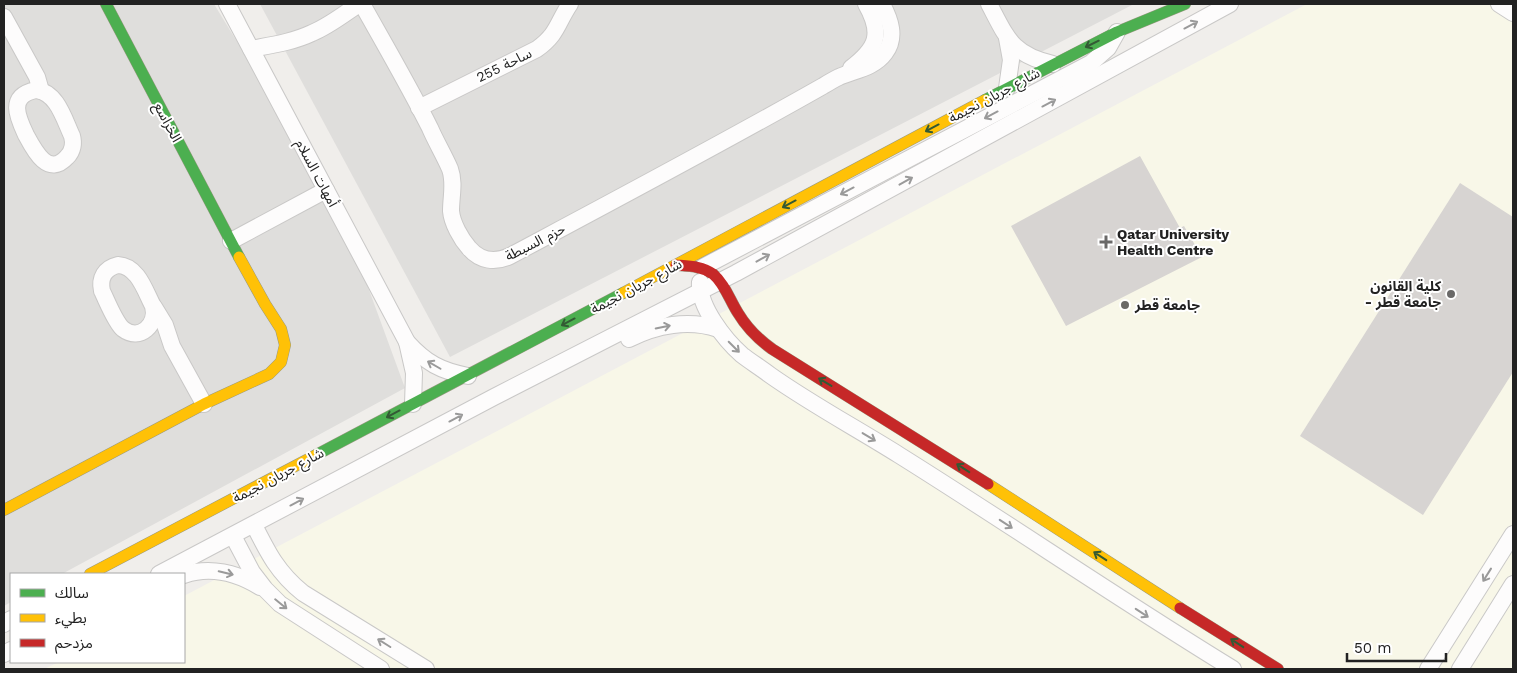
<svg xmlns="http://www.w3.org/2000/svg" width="1517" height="673" font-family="'Work Sans','Noto Sans Arabic',sans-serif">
	<rect width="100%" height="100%" fill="#f0eeeb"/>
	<g fill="#dfdedc">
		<polygon points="4,4 214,4 302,148 350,238 405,388 62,574 11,574 11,602 4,606"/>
		<polygon points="260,4 1134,4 450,357"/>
	</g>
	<polygon fill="#f8f7e8" points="1307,4 1513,4 1513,669 44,669 59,662 184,662 184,596"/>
	<g fill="#d7d4d2">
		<polygon points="1140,156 1180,228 1184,226 1202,257 1066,326 1011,226"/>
		<polygon points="1460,183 1513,217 1513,372 1423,515 1300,436"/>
	</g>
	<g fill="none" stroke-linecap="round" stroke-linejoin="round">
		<defs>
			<g id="street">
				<path d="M227 4 407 342C426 363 441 371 468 376"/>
				<path d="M362 4C385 45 409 86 430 128 436 142 444 155 450 169 455 183 451 196 451 211 452 223 461 239 469 248 480 261 495 263 510 256 615 200 719 145 823 86 828 83 833 80 839 77 855 70 874 68 885 53 897 37 890 19 882 4"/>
				<path d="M989 4C1007 38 1012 55 1053 64"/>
				<polyline points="1499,4 1513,13"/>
				<polyline points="4,17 37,77 41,91"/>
				<path d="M251 49C272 45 293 42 312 33 329 26 344 14 359 4"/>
				<path d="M851 68C877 48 883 34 866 4"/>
				<polyline points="1007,88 1011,60 1007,38"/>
				<path d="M36 90C57 92 64 119 72 136 74 143 73 151 67 157 48 178 34 150 26 135 18 118 7 96 36 90Z"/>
				<path d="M419 108 537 49C558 34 557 23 570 4"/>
				<polyline points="231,241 326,190"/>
				<path d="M118 265C138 266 145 291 153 306 158 324 140 342 123 329 115 322 107 301 102 291 99 278 105 268 118 265Z"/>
				<polyline points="703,267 1091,63 1108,48 1117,32"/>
				<path d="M700 282C698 306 725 340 742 355 751 362 761 368 770 375 811 404 856 428 899 455 1011 525 1120 600 1233 669"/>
				<polyline points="154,307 165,325 172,346 204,404"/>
				<path d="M629 339C656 325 689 319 718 329"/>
				<polyline points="407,342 414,373 413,404"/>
				<path d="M254 525C268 553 278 573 303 593L426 669"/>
				<polyline points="233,536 252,572 265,589 280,604 381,669"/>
				<polyline points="159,574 494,397 736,273 1230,4"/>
				<path d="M184 575C210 566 237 573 260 587"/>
				<polyline points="4,624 11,619"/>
				<polyline points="4,654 11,650"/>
				<polyline points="1428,669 1513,534"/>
				<polyline points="1460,669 1513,584"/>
			</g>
			<g id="fast">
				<polyline points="106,4 239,257"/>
				<polyline points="985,100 1117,32 1185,4"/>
				<polyline points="316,455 623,293"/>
			</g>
			<g id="slow">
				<polyline points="623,293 985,100"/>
				<polyline points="988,484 1180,608"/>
				<polyline points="4,510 204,404 269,374 281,362 285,345 281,329 265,304 239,257"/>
				<polyline points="90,574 316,455"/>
			</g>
			<g id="jam">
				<path d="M676 265C689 266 702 266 713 274 725 284 730 301 738 313 747 328 758 339 772 349L988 484"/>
				<polyline points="1180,608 1278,669"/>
			</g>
		</defs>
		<use href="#street" stroke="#c9c8c7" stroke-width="18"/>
		<use href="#fast" stroke="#999a82" stroke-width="12"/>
		<use href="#slow" stroke="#999a82" stroke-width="12"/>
		<use href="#jam" stroke="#999a82" stroke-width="12"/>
		<use href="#street" stroke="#fdfcfc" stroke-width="16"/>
		<use href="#fast" stroke="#4caf50" stroke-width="11"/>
		<use href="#slow" stroke="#ffc107" stroke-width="11"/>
		<use href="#jam" stroke="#c62828" stroke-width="11"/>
	</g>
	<defs><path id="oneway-shaft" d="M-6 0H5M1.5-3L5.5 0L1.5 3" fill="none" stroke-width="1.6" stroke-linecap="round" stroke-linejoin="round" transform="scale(1.25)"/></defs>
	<g stroke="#9a9a9a">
		<use href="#oneway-shaft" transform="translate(1191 25) rotate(-28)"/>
		<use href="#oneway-shaft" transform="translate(1049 103) rotate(-28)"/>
		<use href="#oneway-shaft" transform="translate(991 115) rotate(152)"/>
		<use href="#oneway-shaft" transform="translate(906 181) rotate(-29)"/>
		<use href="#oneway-shaft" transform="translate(847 191) rotate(152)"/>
		<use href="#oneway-shaft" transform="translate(763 258) rotate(-29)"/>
		<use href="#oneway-shaft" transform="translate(663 327) rotate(-11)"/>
		<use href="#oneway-shaft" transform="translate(734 347) rotate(45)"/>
		<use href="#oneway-shaft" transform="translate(434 365) rotate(-150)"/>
		<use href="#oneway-shaft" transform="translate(456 418) rotate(-28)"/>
		<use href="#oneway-shaft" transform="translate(869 437) rotate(31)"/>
		<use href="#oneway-shaft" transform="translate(297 502) rotate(-28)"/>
		<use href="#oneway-shaft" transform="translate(1006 524) rotate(33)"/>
		<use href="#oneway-shaft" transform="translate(226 573) rotate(13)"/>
		<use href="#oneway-shaft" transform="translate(1487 575) rotate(122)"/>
		<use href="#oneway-shaft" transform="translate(281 604) rotate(39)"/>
		<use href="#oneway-shaft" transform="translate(1142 613) rotate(33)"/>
		<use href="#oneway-shaft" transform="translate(384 643) rotate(-148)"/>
	</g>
	<g stroke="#335a34">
		<use href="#oneway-shaft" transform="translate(1092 44) rotate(154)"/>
		<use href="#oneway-shaft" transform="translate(932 128) rotate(152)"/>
		<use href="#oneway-shaft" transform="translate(789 204) rotate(152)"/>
		<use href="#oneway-shaft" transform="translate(568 322) rotate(152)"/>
		<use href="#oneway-shaft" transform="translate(825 382) rotate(-149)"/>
		<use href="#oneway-shaft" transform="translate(393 414) rotate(152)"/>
		<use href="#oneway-shaft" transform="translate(963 468) rotate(-147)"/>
		<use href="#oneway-shaft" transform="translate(1100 556) rotate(-147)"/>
		<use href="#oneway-shaft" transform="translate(1237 643) rotate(-147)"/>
	</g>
	<g fill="#6a6968" stroke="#fff" stroke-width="2">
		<path d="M1103.5 234.5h5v5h5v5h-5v5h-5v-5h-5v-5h5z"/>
		<circle cx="1451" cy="294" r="5"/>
		<circle cx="1125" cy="305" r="5"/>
	</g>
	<g text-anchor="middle" stroke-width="4" stroke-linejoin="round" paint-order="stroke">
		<g font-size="14" fill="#222" stroke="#fff">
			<text transform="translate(504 65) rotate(-26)" y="5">ساحة 255</text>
			<text transform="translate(994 95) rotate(-28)" y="5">شارع جريان نجيمة</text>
			<text transform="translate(168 122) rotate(62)" y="5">الخراسع</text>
			<text transform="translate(317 173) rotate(62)" y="5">أمهات السلام</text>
			<text transform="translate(535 242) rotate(-27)" y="5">حزم السبطة</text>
			<text transform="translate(636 286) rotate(-28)" y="5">شارع جريان نجيمة</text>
			<text transform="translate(278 475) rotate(-28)" y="5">شارع جريان نجيمة</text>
		</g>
		<g font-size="14" font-weight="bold" fill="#222" stroke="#fff" text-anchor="start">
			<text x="1117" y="239">Qatar University<tspan x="1117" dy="16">Health Centre</tspan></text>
			<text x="1441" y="291" text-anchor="end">كلية القانون<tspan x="1441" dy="16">- جامعة قطر</tspan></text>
			<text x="1135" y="310">جامعة قطر</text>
		</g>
	</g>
	<rect width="1517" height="673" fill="none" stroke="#222222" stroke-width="10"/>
	<rect x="10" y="573" width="175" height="90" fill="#ffffff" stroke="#a7a7a7"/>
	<rect x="20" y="589" width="25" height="8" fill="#4caf50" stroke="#a7a7a7"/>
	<text x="55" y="598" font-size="15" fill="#222222">سالك</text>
	<rect x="20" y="614" width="25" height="8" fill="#ffc107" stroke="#a7a7a7"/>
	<text x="55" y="623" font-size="15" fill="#222222">بطيء</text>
	<rect x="20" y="639" width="25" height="8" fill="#c62828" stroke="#a7a7a7"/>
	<text x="55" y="648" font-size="15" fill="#222222">مزدحم</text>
	<path d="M1347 653v8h99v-8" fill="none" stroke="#222222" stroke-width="2.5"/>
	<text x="1354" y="653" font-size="15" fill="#222222" stroke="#ffffff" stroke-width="4" paint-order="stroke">50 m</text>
</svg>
